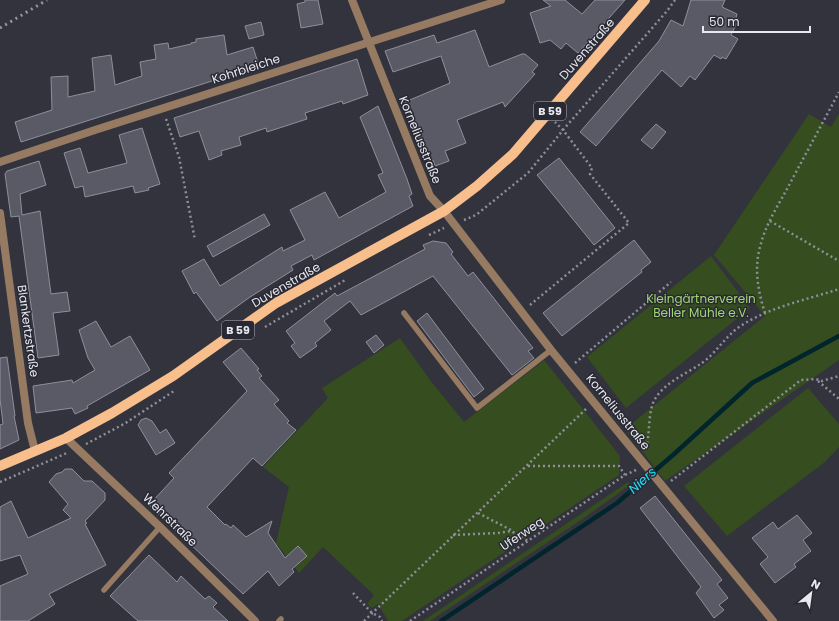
<svg xmlns="http://www.w3.org/2000/svg" width="839" height="621" font-family="Poppins,sans-serif">
	<rect width="100%" height="100%" fill="#33333e"/>
	<g fill="#354d1f">
		<polygon points="809,114 831,127 839,114 839,360 665,481 625,429 765,316 714,255"/>
		<polygon points="711,256 750,308 626,408 587,357"/>
		<polygon points="400,338 430,380 464,422 544,360 620,456 619,475 402,621 388,621 378,604 372,608 367,604 374,595 323,547 299,573 276,543 289,487 263,467 328,398 322,388"/>
		<polygon points="808,388 839,424 839,447 825,462 727,536 684,486"/>
		<polygon points="628,482 630,485 581,520 430,621 423,621"/>
	</g>
	<g fill="none" stroke-linecap="round" stroke-linejoin="round">
		<polyline stroke="#00252c" stroke-width="4.5" points="441,621 617,503 673,455 752,383 839,336"/>
	</g>
	<g fill="#5a5a66" stroke="#8e8f9c">
		<polygon points="305,0 318,0 323,24 301,28 297,4 305,2"/>
		<polygon points="543,0 565,0 582,14 595,0 625,0 578,53 566,43 561,49 550,40 540,43 530,13 551,6"/>
		<polygon points="691,0 725,0 722,7 737,14 736,18 739,19 731,35 738,39 726,59 722,57 721,59 714,55 695,80 690,76 681,87 662,70 596,146 580,132 659,41 671,20 683,26"/>
		<polygon points="261,22 264,35 249,39 245,26"/>
		<polygon points="475,30 489,67 522,54 525,54 538,65 532,72 535,74 505,107 503,102 457,120 466,143 445,151 449,161 435,166 433,160 428,162 405,102 450,83 441,56 393,72 385,51 434,35 437,43"/>
		<polygon points="224,35 227,55 253,47 259,66 21,142 15,122 52,110 51,77 68,76 68,97 95,91 92,58 111,55 115,85 142,76 140,62 156,59 154,45 168,43 169,49 191,44 191,43 196,42 196,39"/>
		<polygon points="357,59 368,95 343,104 342,101 305,113 307,119 267,132 266,128 239,137 241,145 221,151 222,155 209,160 199,131 180,137 174,118"/>
		<polygon points="378,106 407,179 412,194 409,196 413,206 314,260 312,255 291,266 293,270 250,297 217,321 196,292 194,294 182,271 204,259 220,286 282,247 283,251 305,240 290,210 325,192 339,218 386,192 378,175 383,173 360,117"/>
		<polygon points="656,124 666,132 652,149 641,140"/>
		<polygon points="142,128 160,184 148,188 149,190 135,193 133,186 85,197 83,186 75,188 64,153 80,148 88,173 127,163 119,135"/>
		<polygon points="559,158 615,228 594,245 537,175"/>
		<polygon points="39,161 46,185 20,194 22,215 40,211 51,294 67,292 70,311 53,313 59,355 38,358 19,216 11,217 5,174 7,171"/>
		<polygon points="264,214 270,225 213,257 207,246"/>
		<polygon points="634,240 651,262 641,270 642,272 562,336 543,313"/>
		<polygon points="433,241 446,243 453,252 451,254 468,276 473,272 533,348 528,351 534,358 512,375 433,276 361,315 350,301 324,321 331,330 315,343 317,346 300,358 291,346 295,343 286,331 335,293 337,296 425,249 423,245"/>
		<polygon points="427,313 484,389 474,397 417,321"/>
		<polygon points="96,321 111,347 130,336 150,370 87,406 88,408 75,414 72,408 36,413 33,386 72,380 73,383 95,370 88,358 79,330"/>
		<polygon points="376,335 384,345 374,353 366,342"/>
		<polygon points="241,348 259,369 257,370 262,376 259,378 279,400 274,404 289,421 287,423 296,430 262,466 253,458 207,507 225,525 226,524 231,528 233,525 246,537 272,521 268,533 285,558 298,546 307,556 292,569 294,572 279,586 268,571 243,594 149,505 174,478 169,473 247,391 223,362"/>
		<polygon points="7,357 15,416 14,416 19,440 0,449 0,425 3,424 0,399 0,358"/>
		<polygon points="146,418 152,421 160,433 166,429 175,443 156,455 138,425 141,420"/>
		<polygon points="65,469 72,469 84,481 92,481 105,493 105,500 85,521 87,523 85,524 106,565 49,594 55,604 28,621 0,621 0,586 28,574 20,555 0,561 0,507 11,501 28,538 71,518 63,510 68,504 49,482 56,474 62,472"/>
		<polygon points="655,496 722,580 717,584 728,598 719,605 724,610 714,618 696,593 701,587 640,508"/>
		<polygon points="797,515 812,533 803,540 811,551 794,564 796,567 775,583 760,564 768,557 752,538 773,522 778,529"/>
		<polygon points="149,555 177,582 181,576 205,599 209,596 217,603 213,607 228,621 138,621 110,596"/>
	</g>
	<g fill="none" stroke-linecap="round" stroke-linejoin="round">
		<g stroke="#8e8f98" stroke-width="2.5" stroke-dasharray="2 3" stroke-linecap="butt">
			<polyline points="166,119 179,157 195,240"/>
			<polyline points="464,220 476,215 528,173 563,130 667,11 675,0"/>
			<polyline points="770,221 839,261"/>
			<polyline points="429,235 444,228"/>
			<polyline points="530,305 629,223 590,174 592,168 563,130 555,122"/>
			<path d="M765 313C758 292 754 268 760 247 765 226 777 207 787 189 804 157 822 124 839 92"/>
			<polyline points="265,327 347,279"/>
			<polyline points="575,363 671,282"/>
			<polyline points="818,381 839,399"/>
			<polyline points="86,444 124,424 174,391"/>
			<path d="M646 448C650 434 648 417 653 403 661 384 686 374 702 363 716 353 725 337 739 327 769 307 806 300 839 289"/>
			<polyline points="528,466 619,466 625,475"/>
			<polyline points="671,481 801,380 816,379 822,381 839,376"/>
			<polyline points="0,482 67,453"/>
			<polyline points="478,513 511,530"/>
			<polyline points="453,535 498,533 511,531 528,541"/>
			<polyline points="353,593 372,613 380,617 382,621"/>
			<polyline points="364,621 586,409"/>
			<polyline points="410,621 625,475 636,470"/>
		</g>
		<g stroke="#967a62" stroke-width="5.5">
			<polyline points="404,313 477,408 551,350"/>
			<polyline points="104,590 160,527"/>
			<polyline points="279,621 281,619"/>
		</g>
		<g stroke="#967a62" stroke-width="8">
			<polyline points="352,0 430,196 444,211 551,350 773,621"/>
			<polyline points="0,162 95,130 501,0"/>
			<polyline points="0,213 28,423 35,451"/>
			<polyline points="66,438 160,527 255,621"/>
		</g>
		<polyline stroke="#f8be8c" stroke-width="10" points="0,466 66,438 112,413 173,376 276,303 444,211 477,186 513,154 645,0"/>
		<polyline stroke="#95969f" stroke-width="3" stroke-dasharray="2 4" stroke-linecap="butt" points="0,28 47,0"/>
	</g>
	<g text-anchor="middle" stroke-width="3" stroke-linejoin="round" paint-order="stroke">
		<g fill="#292934" stroke="#afafb8" stroke-width="1">
			<rect x="534" y="102" width="32" height="18" rx="3"/>
			<rect x="222" y="321" width="32" height="18" rx="3"/>
		</g>
		<g font-size="11" font-weight="bold" fill="#e8e9f0">
			<text x="550" y="115">B 59</text>
			<text x="238" y="334">B 59</text>
		</g>
		<g font-size="12" fill="#e8e9f0" stroke="#292934">
			<text transform="translate(587 49) rotate(-49)" y="4">Duvenstraße</text>
			<text transform="translate(246 69) rotate(-18)" y="4">Kohrbleiche</text>
			<text transform="translate(420 140) rotate(68)" y="4">Korneliusstraße</text>
			<text transform="translate(286 285) rotate(-30)" y="4">Duvenstraße</text>
			<text transform="translate(28 331) rotate(82)" y="4">Blankertzstraße</text>
			<text transform="translate(618 412) rotate(51)" y="4">Korneliusstraße</text>
			<text transform="translate(170 520) rotate(44)" y="4">Wehrstraße</text>
			<text transform="translate(522 534) rotate(-34)" y="4">Uferweg</text>
		</g>
		<g font-size="12" fill="#a1d573" stroke="#292934">
			<text x="701" y="303">Kleingärtnerverein<tspan x="701" dy="14">Beller Mühle e.V.</tspan></text>
		</g>
		<g font-size="13" font-style="italic" fill="#1fdef9" stroke="#292934">
			<text transform="translate(642 480) rotate(-42)" y="5">Niers</text>
		</g>
	</g>
	<g transform="translate(811 593) rotate(29)" stroke="#292934" stroke-width="3" paint-order="stroke">
	<path d="M0-3L7 15L0 10L-7 15Z" fill="#e8e9f0"/>
	<text y="-6" font-size="11" font-weight="bold" text-anchor="middle" fill="#e8e9f0">N</text>
	</g>
	<path d="M703 26v6h107v-6" fill="none" stroke="#e8e9f0" stroke-width="2"/>
	<text x="709" y="26" font-size="12" fill="#e8e9f0" stroke="#292934" stroke-width="3" paint-order="stroke">50 m</text>
</svg>
